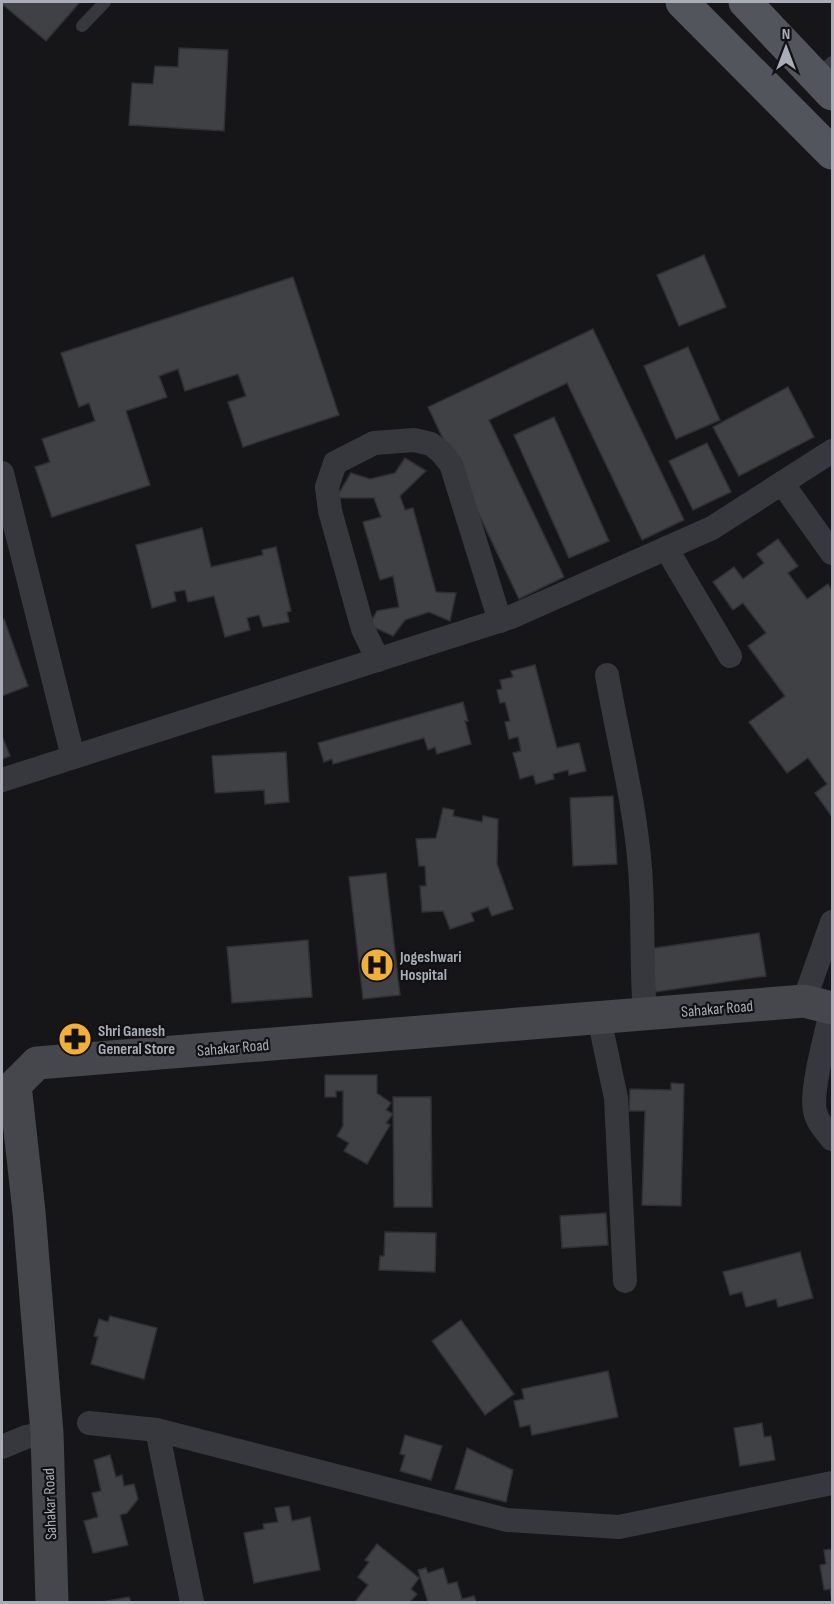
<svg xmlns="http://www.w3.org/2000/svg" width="834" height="1604" font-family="'Sofia Sans Condensed',sans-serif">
	<rect width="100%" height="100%" fill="#161618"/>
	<g fill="#404145" stroke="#303034" stroke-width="1.5">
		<polygon points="2,2 80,2 46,41 2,4"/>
		<polygon points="179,48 228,50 224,131 129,125 132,83 153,84 155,66 178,67"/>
		<polygon points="704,255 726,307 679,326 657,275"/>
		<polygon points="293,277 339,415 243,447 228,402 246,396 238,374 185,391 178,369 159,376 167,397 126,411 150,485 52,517 35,467 50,462 42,439 95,421 89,403 79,407 61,353"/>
		<polygon points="593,329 684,520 642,540 567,383 489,420 564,577 519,599 428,407"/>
		<polygon points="688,347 720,420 676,439 644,366"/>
		<polygon points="788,387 814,437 739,476 713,427"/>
		<polygon points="554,417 609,541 569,558 514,435"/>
		<polygon points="707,443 731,492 693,510 669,461"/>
		<polygon points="405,458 426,471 400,496 405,510 413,508 436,592 456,593 450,621 429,612 405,620 393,636 369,625 377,611 399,607 393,576 380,580 363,522 381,517 374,498 336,498 351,473 370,479 395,473"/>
		<polygon points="202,528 211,567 263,555 262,550 276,547 291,611 287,612 289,622 263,627 259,615 247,618 250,630 225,637 214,596 188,602 185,590 174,592 176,601 152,608 136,545"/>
		<polygon points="778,539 798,566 788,573 807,599 828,584 832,590 832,817 815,793 827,784 808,758 787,773 749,722 785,696 748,646 766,633 743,603 733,610 713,582 734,567 743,579 764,563 757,554"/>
		<polygon points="4,619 28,686 2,696 2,620"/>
		<polygon points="535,665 557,748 579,743 586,771 569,775 568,770 553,774 554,779 536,784 533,775 520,779 513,753 521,751 518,737 509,739 505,722 510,721 505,702 500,703 497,690 502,689 500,680 513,677 511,671"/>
		<polygon points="463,702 468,721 465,721 471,744 437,754 435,747 428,750 424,738 333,764 332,759 324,762 318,743"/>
		<polygon points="2,736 10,756 2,759"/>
		<polygon points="286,752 289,802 265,804 264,790 215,793 212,756"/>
		<polygon points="613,796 617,864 573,866 570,798"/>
		<polygon points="443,808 454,810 453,816 482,822 483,816 498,819 497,864 513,909 492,916 488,907 471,913 474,921 450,929 443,911 422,912 420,886 426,886 425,866 419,866 416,839 436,838"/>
		<polygon points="386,873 400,995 363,999 349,877"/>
		<polygon points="759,933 766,976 655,992 648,949"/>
		<polygon points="308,940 312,997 232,1003 227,947"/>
		<polygon points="325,1075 377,1075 377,1093 391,1103 386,1110 393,1114 386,1123 390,1125 367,1164 344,1151 349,1143 337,1136 343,1126 343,1091 336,1091 336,1097 325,1097"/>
		<polygon points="671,1083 684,1084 681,1206 642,1205 645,1111 629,1111 630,1089 671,1090"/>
		<polygon points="393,1097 431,1097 432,1207 394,1207"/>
		<polygon points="606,1213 608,1245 562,1248 560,1216"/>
		<polygon points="385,1232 436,1233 435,1272 379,1270 380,1256 384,1256"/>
		<polygon points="800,1252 813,1298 778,1307 776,1299 746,1307 742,1292 730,1295 723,1272"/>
		<polygon points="110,1316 157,1328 144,1379 91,1364 98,1337 94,1336 99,1319 108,1322"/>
		<polygon points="461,1320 514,1394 485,1415 432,1341"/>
		<polygon points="608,1371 618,1417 532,1435 530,1425 520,1427 514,1401 524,1399 522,1389"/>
		<polygon points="762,1423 764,1437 771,1436 775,1460 740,1466 734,1428"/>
		<polygon points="405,1435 442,1446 431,1480 400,1471 405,1455 400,1454"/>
		<polygon points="467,1448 513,1470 506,1502 455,1489"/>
		<polygon points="110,1455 116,1477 122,1475 124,1486 134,1484 138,1499 127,1513 120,1515 128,1545 93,1553 84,1521 98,1517 92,1493 101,1491 94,1460"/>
		<polygon points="289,1506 292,1521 310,1517 320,1570 254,1583 244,1533 264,1529 263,1524 278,1522 275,1508"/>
		<polygon points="377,1544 419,1578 411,1589 417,1594 410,1602 355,1602 368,1585 358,1577 369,1562 365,1560"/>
		<polygon points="832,1549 832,1602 830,1589 824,1590 820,1565 826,1564 824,1550"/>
		<polygon points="426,1568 428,1573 443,1568 448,1584 457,1582 462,1599 474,1596 476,1602 428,1602 418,1570"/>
		<polygon points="129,1597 131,1602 102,1602"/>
	</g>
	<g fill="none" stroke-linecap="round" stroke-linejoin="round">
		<g stroke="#37383d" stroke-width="12">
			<polyline points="82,26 105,2"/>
			<polyline points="817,76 832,62"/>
		</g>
		<g stroke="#37383d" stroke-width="24">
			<polyline points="2,473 73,757"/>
			<polyline points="782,483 832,553"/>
			<polyline points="666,548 730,656"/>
			<polyline points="378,660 363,629 330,511 327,487 335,463 374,443 414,440 431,444 441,452 451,464 500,621"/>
			<path d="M607 675C618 739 635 803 640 868 644 917 641 965 645 1014"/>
			<polyline points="2,780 511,617 712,528 832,451"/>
			<polyline points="804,1001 832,922"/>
			<path d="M832 1008C827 1031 810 1091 815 1111 817 1122 826 1131 832 1139"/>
			<polyline points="599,1018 616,1098 625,1281"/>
			<polyline points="89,1423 157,1430 507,1520 619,1527 832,1483"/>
			<polyline points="157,1430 192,1602"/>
			<polyline points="2,1447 26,1437 47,1433"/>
		</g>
		<polyline stroke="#45474d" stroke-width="33" points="52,1602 47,1433 29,1212 15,1085 37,1063 804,1001 832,1008"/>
		<g stroke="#53555c" stroke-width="33">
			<polyline points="682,2 832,153"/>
			<polyline points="745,2 832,94"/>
		</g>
	</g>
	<defs>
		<symbol id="hospital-disc" viewBox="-11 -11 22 22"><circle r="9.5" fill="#f2b134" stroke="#111113"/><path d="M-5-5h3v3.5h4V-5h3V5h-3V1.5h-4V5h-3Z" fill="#111"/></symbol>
		<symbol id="pharmacy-disc" viewBox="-11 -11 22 22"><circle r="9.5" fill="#f2b134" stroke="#111113"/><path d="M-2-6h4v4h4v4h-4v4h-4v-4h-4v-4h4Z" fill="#111"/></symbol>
	</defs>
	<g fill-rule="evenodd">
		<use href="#hospital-disc" x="358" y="946" width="38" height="38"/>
		<use href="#pharmacy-disc" x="56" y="1020" width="38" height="38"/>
	</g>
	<g text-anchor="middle" stroke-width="4.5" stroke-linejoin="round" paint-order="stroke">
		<g font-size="16" font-weight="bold" fill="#a8adb8" stroke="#111113" text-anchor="start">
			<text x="400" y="962">Jogeshwari<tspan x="400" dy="18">Hospital</tspan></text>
			<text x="98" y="1036">Shri Ganesh<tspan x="98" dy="18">General Store</tspan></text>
		</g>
		<g font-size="16" fill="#a8adb8" stroke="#111113">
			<text transform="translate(717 1008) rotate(-5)" y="6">Sahakar Road</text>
			<text transform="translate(233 1047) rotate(-5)" y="6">Sahakar Road</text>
			<text transform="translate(49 1504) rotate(-92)" y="6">Sahakar Road</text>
		</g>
	</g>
	<rect width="834" height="1604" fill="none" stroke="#a8adb8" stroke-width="6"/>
	<g transform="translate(786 48)" stroke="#111113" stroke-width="4.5" paint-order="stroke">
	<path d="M0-4.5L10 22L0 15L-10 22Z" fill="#a8adb8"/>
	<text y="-9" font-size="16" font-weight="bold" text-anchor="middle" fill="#a8adb8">N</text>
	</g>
</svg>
